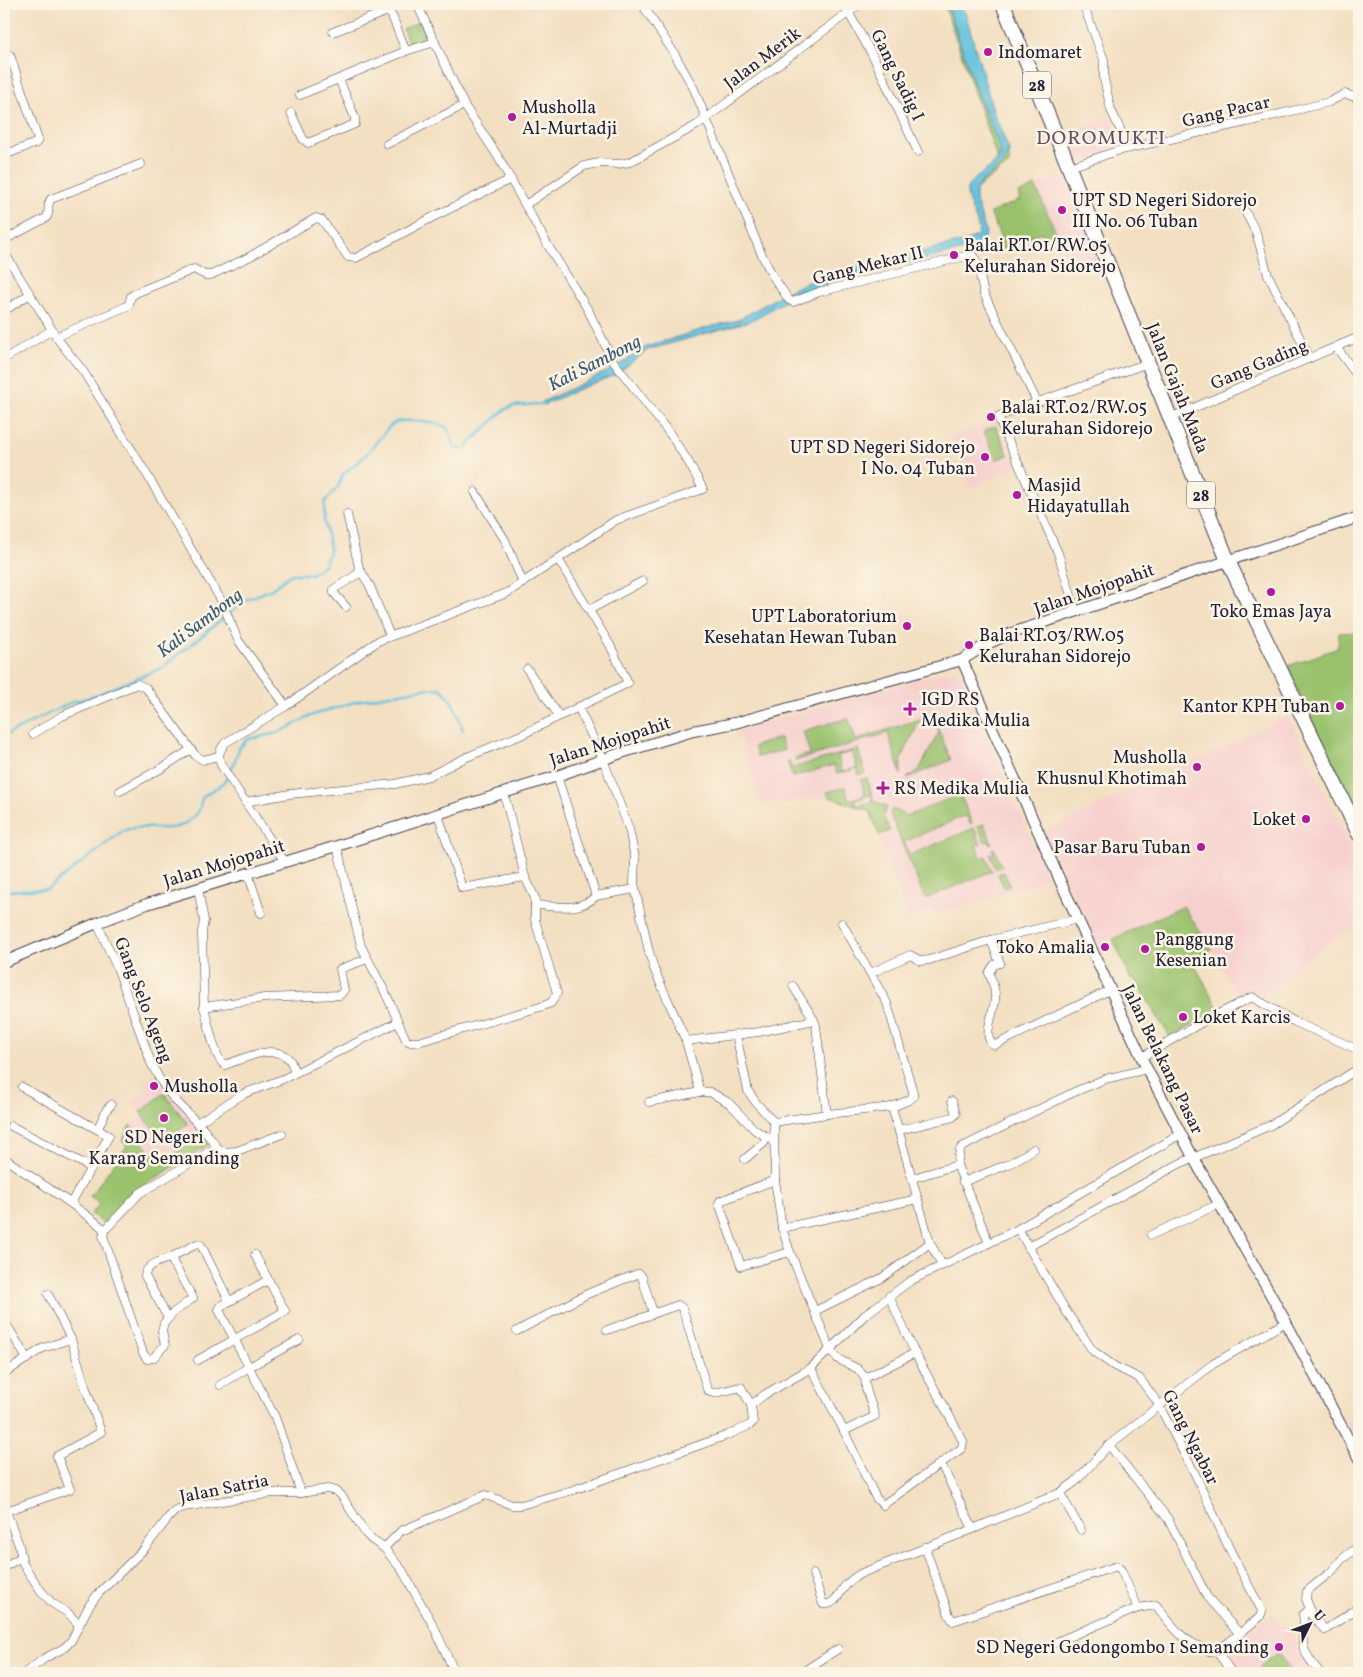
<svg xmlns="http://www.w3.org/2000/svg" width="1363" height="1677" font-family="Vollkorn,serif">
	<rect width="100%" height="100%" fill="#fcf5e5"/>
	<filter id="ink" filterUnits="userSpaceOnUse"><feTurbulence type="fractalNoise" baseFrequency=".02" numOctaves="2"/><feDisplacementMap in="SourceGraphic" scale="10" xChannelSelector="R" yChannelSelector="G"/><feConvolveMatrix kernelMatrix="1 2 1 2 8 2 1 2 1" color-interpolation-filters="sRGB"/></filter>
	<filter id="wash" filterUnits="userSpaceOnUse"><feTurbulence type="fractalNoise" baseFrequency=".0096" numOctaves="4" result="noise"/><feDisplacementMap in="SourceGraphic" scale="20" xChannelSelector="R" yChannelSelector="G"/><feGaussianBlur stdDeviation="1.12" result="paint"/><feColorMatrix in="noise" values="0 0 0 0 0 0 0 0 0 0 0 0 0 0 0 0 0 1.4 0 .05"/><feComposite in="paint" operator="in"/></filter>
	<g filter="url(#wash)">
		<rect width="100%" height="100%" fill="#f3dfc1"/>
		<g fill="#f7d0ce">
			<polygon points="1111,116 1124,145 1076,162 1065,135"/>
			<polygon points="1063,174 1099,260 1075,271 1035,186"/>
			<polygon points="997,421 1017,468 970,488 951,437"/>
			<polygon points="949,671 957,671 962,678 1047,878 1001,895 933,915 931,910 908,919 870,811 829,797 761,804 738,730"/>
			<polygon points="1287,715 1359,863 1359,926 1326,945 1261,998 1252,993 1239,999 1210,947 1183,906 1097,945 1043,832 1184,765 1207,756"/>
			<polygon points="153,1075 202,1134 168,1159 152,1154 130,1125 142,1116 133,1103 148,1090 143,1084"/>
			<polygon points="1359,1416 1359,1447 1346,1423"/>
			<polygon points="1272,1613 1280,1626 1284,1624 1319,1673 1236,1673 1228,1661 1240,1652 1238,1649 1232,1653 1227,1647"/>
		</g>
		<g fill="#9ac26d" stroke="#5e7254" fill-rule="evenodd">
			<polygon points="944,4 947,4 974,84 1001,150 1001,154 998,161"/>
			<polygon points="421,21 429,39 410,47 403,29"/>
			<path d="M1009 150V164L975 190C978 181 989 177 996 170 1003 164 1004 157 1009 150Z"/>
			<polygon points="1035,186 1057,234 1045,239 1041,232 1000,250 997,243 1002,240 990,213 1020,200 1018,194"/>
			<polygon points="996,426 1008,455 996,460 984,431"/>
			<polygon points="1359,632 1359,816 1301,698 1288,666 1338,648 1339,633"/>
			<polygon points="926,717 935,721 951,760 907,778 919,770 939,732 934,722 926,718 920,720 901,760 901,775 888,733 795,761 795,758 810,754 803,731 848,718 856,740"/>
			<polygon points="780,738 784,750 757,757 754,746"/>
			<path d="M858 749 865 773 859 775 857 768 837 774 834 765 792 777 787 761 789 760 792 768ZM852 752 857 768 842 772 838 756Z"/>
			<path d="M867 778 874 801 887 807 883 816 890 831 879 835 870 811 829 797 827 792 845 787 849 800 865 795 861 780ZM871 795 873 801 857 806 855 800Z"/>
			<polygon points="960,794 972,823 970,824 966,815 904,842 910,855 974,828 981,844 976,845 981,858 986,856 992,871 925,899 890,814 892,809 907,816"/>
			<polygon points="984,824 992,843 990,844 989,840 985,842 978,826"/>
			<polygon points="994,848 1002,867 996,869 990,854 994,853 992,849"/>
			<polygon points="1004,872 1010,886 1004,888 998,874"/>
			<polygon points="1183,906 1212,949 1192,960 1219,1010 1170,1037 1134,979 1131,980 1113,939"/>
			<polygon points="164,1093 188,1124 164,1142 140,1112"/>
			<path d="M130 1125C141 1139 148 1157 168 1159L202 1134 209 1144 136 1191 111 1219 103 1223 91 1214 99 1204 90 1196 127 1146 122 1141Z"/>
			<polygon points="1278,1653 1292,1673 1265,1673 1260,1666"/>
		</g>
		<path fill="#60c2de" stroke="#41728c" d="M947 4H957L965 12 994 114 1009 150 1001 166 981 182 976 189V201L986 233C985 240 977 245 971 248L830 282 794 296 750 321 648 350 615 375 579 389 544 405 542 402 613 369 646 347 706 328 738 320 788 291 825 274 967 241 978 235C982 225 965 203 967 188 975 174 998 168 1001 151L974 84Z"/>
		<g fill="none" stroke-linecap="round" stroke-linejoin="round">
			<g stroke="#60c2de" stroke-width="2.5">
				<path d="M4 736 72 702 91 697 162 668 246 600 272 589 291 574H311L324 565 330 550 324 519 325 502 338 487 343 474 362 459 390 426C394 423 397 421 401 421 412 420 441 422 448 429 452 434 452 442 455 448L464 449 504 410 513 406 541 404 546 402"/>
				<path d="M230 773 240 747 248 739 274 734 286 729 310 716 361 700 422 689 440 688C453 698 458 715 463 730"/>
				<path d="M4 891 48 889 120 833C140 819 170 838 190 820 194 817 199 813 200 808 201 804 200 801 203 797 211 789 220 789 227 778"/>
			</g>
		</g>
	</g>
	<g filter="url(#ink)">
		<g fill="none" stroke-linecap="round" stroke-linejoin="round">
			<defs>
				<g id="street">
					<polyline points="642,4 674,53 694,89 761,253 772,275 789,300 793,302 819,292 966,256 973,256 977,262 984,294 1037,402"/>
					<polyline points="848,12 874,58 918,152"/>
					<polyline points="1086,12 1104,60 1104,79 1111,110 1129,148"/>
					<polyline points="333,32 388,11 392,16 406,51"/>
					<polyline points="300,95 406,51 435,42"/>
					<polyline points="291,113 303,139 308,143 355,124 355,118 339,79"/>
					<polyline points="387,144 464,105"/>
					<polyline points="4,155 36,143 38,140 10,55"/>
					<polyline points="1070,167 1117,151 1251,121 1329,102 1345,94 1359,98"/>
					<polyline points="1241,204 1256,232 1268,275 1310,358"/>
					<polyline points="525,205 584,166 599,163 618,164 630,162 697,125 860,4"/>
					<path d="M4 240 46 218C51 212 46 204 51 199L141 164"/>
					<polyline points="4,252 59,341 83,371 146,473 221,600 238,640 286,706"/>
					<polyline points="4,311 30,294"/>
					<polyline points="56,337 127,306 129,304 131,296 138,292 194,269 205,275 211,275 251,256 316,218 322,220 348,257 356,258 433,217 511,179"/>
					<polyline points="1336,347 1359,378"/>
					<polyline points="4,359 52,330"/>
					<polyline points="1170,418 1359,337"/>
					<polyline points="475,492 505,540 523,583"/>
					<polyline points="347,514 359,568 370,586 390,636"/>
					<polyline points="346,607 334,593 334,589 361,572"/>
					<polyline points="589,610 643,581"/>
					<polyline points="1076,612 1058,553 1000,422 999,416 1148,363"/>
					<polyline points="527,669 559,716"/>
					<polyline points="578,707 603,759 629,829 635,858 634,883 649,952 654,969 686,1041 700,1092"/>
					<polyline points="33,734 62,716 137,684 146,688 195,755 203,760 218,756"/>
					<polyline points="557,776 596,896 635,889"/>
					<polyline points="120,791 162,768 190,750"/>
					<polyline points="245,802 290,794 395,784 429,776 467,757 521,735 628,683 610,645 558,559"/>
					<polyline points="438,814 462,888 525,877"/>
					<polyline points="337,846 361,946 387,996 406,1040 410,1042 418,1042 537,1008 551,1003 557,993 535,920 535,898 525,877 504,793"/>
					<path d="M285 862 221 765C218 756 219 751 225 743L286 706 378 641 507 593 616 520 703 489 689 463 670 434 613 361 588 310 547 244 497 155 464 105 417 4"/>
					<polyline points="248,873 261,913"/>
					<polyline points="198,888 204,921 202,932 204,1007 264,998 340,995 344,990 340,969 367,959"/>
					<path d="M535 905C557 906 580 912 596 896"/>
					<polyline points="97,923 118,970 151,1063 160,1080 173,1098 204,1130 217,1147 223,1152 237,1151 282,1134"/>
					<polyline points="842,923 887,1003 913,1092 913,1097 909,1100 892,1107"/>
					<path d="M991 940 1000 963 994 965 989 973C992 982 996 988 995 999 995 1011 980 1040 995 1045L1110 990"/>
					<polyline points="871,973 910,955 921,961 929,960 991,940 1078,919"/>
					<polyline points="793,986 814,1020"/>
					<path d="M204 1007C208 1020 214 1060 225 1065 243 1059 273 1043 289 1059 292 1062 293 1069 295 1073"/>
					<polyline points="736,1034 748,1091 757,1104 774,1122"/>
					<polyline points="686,1041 759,1032 814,1020 816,1026 827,1114"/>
					<polyline points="1142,1057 1206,1020 1252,997 1295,1022 1359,1050"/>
					<polyline points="22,1087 109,1136 71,1203"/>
					<polyline points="649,1102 700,1092 710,1092 729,1103 755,1130 774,1141"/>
					<polyline points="197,1123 243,1094 283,1079 398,1022"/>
					<polyline points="11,1126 92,1168"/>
					<polyline points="98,1128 107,1109 111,1105"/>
					<polyline points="899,1130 953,1117 956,1114 952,1101"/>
					<polyline points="217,1147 140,1193 105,1230 103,1236 143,1353 147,1359 153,1358 165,1345 162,1331 164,1323 173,1313 193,1298 172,1261 175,1255 197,1244 201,1245 229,1301"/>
					<path d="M4 1158C38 1182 74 1203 105 1230"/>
					<polyline points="745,1159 764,1143 766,1136"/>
					<polyline points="957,1165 989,1243"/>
					<polyline points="913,1178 957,1165 960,1150 962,1147 1072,1093 1105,1079 1147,1069"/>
					<polyline points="775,1180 720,1201 719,1203 741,1266 790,1252"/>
					<polyline points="963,1182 1009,1164 1034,1149"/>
					<polyline points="782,1228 918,1199"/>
					<polyline points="1018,1229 1066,1311 1093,1351 1114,1366 1139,1378 1156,1400 1196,1476 1230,1550 1262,1611 1260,1617 1219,1650 1220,1656 1232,1673"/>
					<polyline points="1151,1235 1219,1204"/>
					<polyline points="1028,1247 1179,1164 1271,1125 1359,1068"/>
					<polyline points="268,1280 221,1306 219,1310 275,1417 301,1493"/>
					<polyline points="48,1294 71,1339 86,1389 101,1432 57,1456 70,1489 6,1511 19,1545 23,1564 41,1591 52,1603 68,1613 79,1625"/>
					<polyline points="815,1311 882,1278 930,1243"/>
					<path d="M168 1318 145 1276C146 1264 163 1260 173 1257"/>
					<polyline points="4,1320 27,1359"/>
					<polyline points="607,1330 678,1305 682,1308 685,1316 707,1389 710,1392 715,1393 741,1387 751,1405"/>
					<polyline points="517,1331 587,1294 637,1274 640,1274 642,1277 653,1313"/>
					<polyline points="198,1360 285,1311 255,1255"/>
					<polyline points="811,1368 844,1431 875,1416 866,1389 865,1378 915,1353 889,1296"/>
					<polyline points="8,1371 43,1348 71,1339"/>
					<polyline points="865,1378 858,1369 838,1359 830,1349 790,1252 782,1228 775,1180 774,1122 827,1114 892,1107 930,1243 942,1265"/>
					<polyline points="220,1385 249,1367 299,1340"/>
					<polyline points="844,1431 876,1498 883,1505 962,1448 963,1441 915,1353"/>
					<polyline points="1060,1493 1081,1530"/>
					<polyline points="973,1529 1060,1493 1075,1482 1109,1445"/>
					<path d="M925 1547 949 1615 953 1621 1117 1566 1121 1570 1138 1608 1156 1605C1176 1632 1186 1645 1219 1654"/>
					<polyline points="384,1548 401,1531 486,1495 512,1505 521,1505 573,1490 728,1435 750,1425 753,1422 751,1405 764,1395 811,1368 865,1315 910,1281 1018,1229 1181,1134"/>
					<polyline points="4,1567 21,1557"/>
					<path d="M813 1574 823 1604C835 1606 839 1593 846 1585 851 1580 856 1576 862 1573L973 1529 941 1464"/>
					<polyline points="1308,1611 1325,1630 1359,1607"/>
					<polyline points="1239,1633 1207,1597 1168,1519 1109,1445 1213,1364 1286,1322"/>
					<polyline points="1054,1643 1138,1608"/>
					<polyline points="25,1673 45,1658 64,1648 71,1641 89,1606 98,1594 144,1549 169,1517 176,1510 184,1507 273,1493 301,1493 327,1489 336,1491 341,1495 366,1534 372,1540 384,1548 402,1570 433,1625 455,1673"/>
					<polyline points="801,1673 838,1649"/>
					<path d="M1320 1673C1314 1665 1304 1654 1303 1644 1302 1634 1305 1625 1303 1615L1310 1609 1306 1599 1307 1591 1332 1571 1341 1560 1359 1546"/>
				</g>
				<g id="secondary">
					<polyline points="962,660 1062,885 1147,1069 1194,1159 1286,1322 1359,1459"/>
					<polyline points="4,962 97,923 147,904 337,846 557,776 621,753 693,731 735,723 962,660 987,644 1012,633 1359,517"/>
				</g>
				<polyline id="highway" points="1003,4 1228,561 1359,834"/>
			</defs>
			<use href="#street" stroke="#413e4f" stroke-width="9"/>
			<use href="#secondary" stroke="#413e4f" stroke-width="12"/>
			<use href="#highway" stroke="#413e4f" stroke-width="16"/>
			<use href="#street" stroke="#fff" stroke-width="8"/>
			<use href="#secondary" stroke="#fff" stroke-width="10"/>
			<use href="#highway" stroke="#fff" stroke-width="14"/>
		</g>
	</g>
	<g fill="#b5179e" stroke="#fcf5e5" stroke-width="2">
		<circle cx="988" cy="52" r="5"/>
		<circle cx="512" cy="117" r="5"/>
		<circle cx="1062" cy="210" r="5"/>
		<circle cx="954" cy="255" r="5"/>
		<circle cx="991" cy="417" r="5"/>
		<circle cx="985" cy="457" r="5"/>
		<circle cx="1017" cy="495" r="5"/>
		<circle cx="1271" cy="592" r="5"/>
		<circle cx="907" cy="626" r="5"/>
		<circle cx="969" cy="645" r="5"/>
		<circle cx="1340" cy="706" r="5"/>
		<path d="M907.5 701.5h5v5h5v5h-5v5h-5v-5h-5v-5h5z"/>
		<circle cx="1197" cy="767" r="5"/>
		<path d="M880.5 780.5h5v5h5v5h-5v5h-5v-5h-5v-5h5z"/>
		<circle cx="1306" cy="819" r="5"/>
		<circle cx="1201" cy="847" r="5"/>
		<circle cx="1105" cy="947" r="5"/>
		<circle cx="1145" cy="949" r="5"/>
		<circle cx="1183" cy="1017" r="5"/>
		<circle cx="154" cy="1086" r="5"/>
		<circle cx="164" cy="1118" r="5"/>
		<circle cx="1279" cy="1647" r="5"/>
	</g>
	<g text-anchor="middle" stroke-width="5" stroke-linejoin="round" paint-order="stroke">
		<g fill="#fcf5e5" stroke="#63616e" stroke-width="1">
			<rect x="1023" y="71.5" width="28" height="27" rx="4"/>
			<rect x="1187" y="481.5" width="28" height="27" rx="4"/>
		</g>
		<g font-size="16" font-weight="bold" fill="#22223b">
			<text x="1037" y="91">28</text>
			<text x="1201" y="501">28</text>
		</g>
		<g font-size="18" fill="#22223b" stroke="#fcf5e5" text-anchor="start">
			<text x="998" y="58">Indomaret</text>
			<text x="522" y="113">Musholla<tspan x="522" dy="21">Al-Murtadji</tspan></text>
			<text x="1072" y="206">UPT SD Negeri Sidorejo<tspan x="1072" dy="21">III No. 06 Tuban</tspan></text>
			<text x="964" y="251">Balai RT.01/RW.05<tspan x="964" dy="21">Kelurahan Sidorejo</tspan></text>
			<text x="1001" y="413">Balai RT.02/RW.05<tspan x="1001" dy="21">Kelurahan Sidorejo</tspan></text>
			<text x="975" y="453" text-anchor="end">UPT SD Negeri Sidorejo<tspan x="975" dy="21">I No. 04 Tuban</tspan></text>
			<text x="1027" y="491">Masjid<tspan x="1027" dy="21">Hidayatullah</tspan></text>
			<text x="1271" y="617" text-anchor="middle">Toko Emas Jaya</text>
			<text x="897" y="622" text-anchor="end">UPT Laboratorium<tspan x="897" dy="21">Kesehatan Hewan Tuban</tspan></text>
			<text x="979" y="641">Balai RT.03/RW.05<tspan x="979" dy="21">Kelurahan Sidorejo</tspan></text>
			<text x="921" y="705">IGD RS<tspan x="921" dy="21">Medika Mulia</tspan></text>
			<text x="1330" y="712" text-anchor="end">Kantor KPH Tuban</text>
			<text x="1187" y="763" text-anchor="end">Musholla<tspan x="1187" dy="21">Khusnul Khotimah</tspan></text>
			<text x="894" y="794">RS Medika Mulia</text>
			<text x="1296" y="825" text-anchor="end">Loket</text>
			<text x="1191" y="853" text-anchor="end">Pasar Baru Tuban</text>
			<text x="1155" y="945">Panggung<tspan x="1155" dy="21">Kesenian</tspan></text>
			<text x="1095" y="953" text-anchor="end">Toko Amalia</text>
			<text x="1193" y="1023">Loket Karcis</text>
			<text x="164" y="1092">Musholla</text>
			<text x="164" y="1143" text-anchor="middle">SD Negeri<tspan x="164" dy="21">Karang Semanding</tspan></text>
			<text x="1269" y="1653" text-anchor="end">SD Negeri Gedongombo 1 Semanding</text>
		</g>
		<g font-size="18" fill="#22223b" stroke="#fcf5e5">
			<text transform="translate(762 58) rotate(-37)" y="6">Jalan Merik</text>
			<text transform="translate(898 75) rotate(64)" y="6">Gang Sadig I</text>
			<text transform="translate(1226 111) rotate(-13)" y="6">Gang Pacar</text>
			<text transform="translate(868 265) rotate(-14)" y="6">Gang Mekar II</text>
			<text transform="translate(1259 364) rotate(-23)" y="6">Gang Gading</text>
			<text transform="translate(1178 388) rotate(68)" y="6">Jalan Gajah Mada</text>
			<text transform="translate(1094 589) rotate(-19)" y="6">Jalan Mojopahit</text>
			<text transform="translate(610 741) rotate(-18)" y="6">Jalan Mojopahit</text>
			<text transform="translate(224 863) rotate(-17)" y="6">Jalan Mojopahit</text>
			<text transform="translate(144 1000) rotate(69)" y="6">Gang Selo Ageng</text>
			<text transform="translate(1163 1059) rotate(64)" y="6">Jalan Belakang Pasar</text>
			<text transform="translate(1191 1437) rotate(63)" y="6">Gang Ngabar</text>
			<text transform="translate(224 1488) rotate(-11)" y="6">Jalan Satria</text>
		</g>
		<g font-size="19" font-style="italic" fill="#385a74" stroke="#fcf5e5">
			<text transform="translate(594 362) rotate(-27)" y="7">Kali Sambong</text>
			<text transform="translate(199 622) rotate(-37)" y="7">Kali Sambong</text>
		</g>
		<g font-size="20" letter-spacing="1" fill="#674c6a" stroke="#fcf5e5">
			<text x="1101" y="144">DOROMUKTI</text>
		</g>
	</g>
	<rect width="1363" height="1677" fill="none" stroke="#fcf5e5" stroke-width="20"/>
	<g transform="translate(1310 1624) rotate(48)" stroke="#fcf5e5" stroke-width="4" paint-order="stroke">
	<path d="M0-4L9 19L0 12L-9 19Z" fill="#22223b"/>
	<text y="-8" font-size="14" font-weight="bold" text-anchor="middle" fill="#22223b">U</text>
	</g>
</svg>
